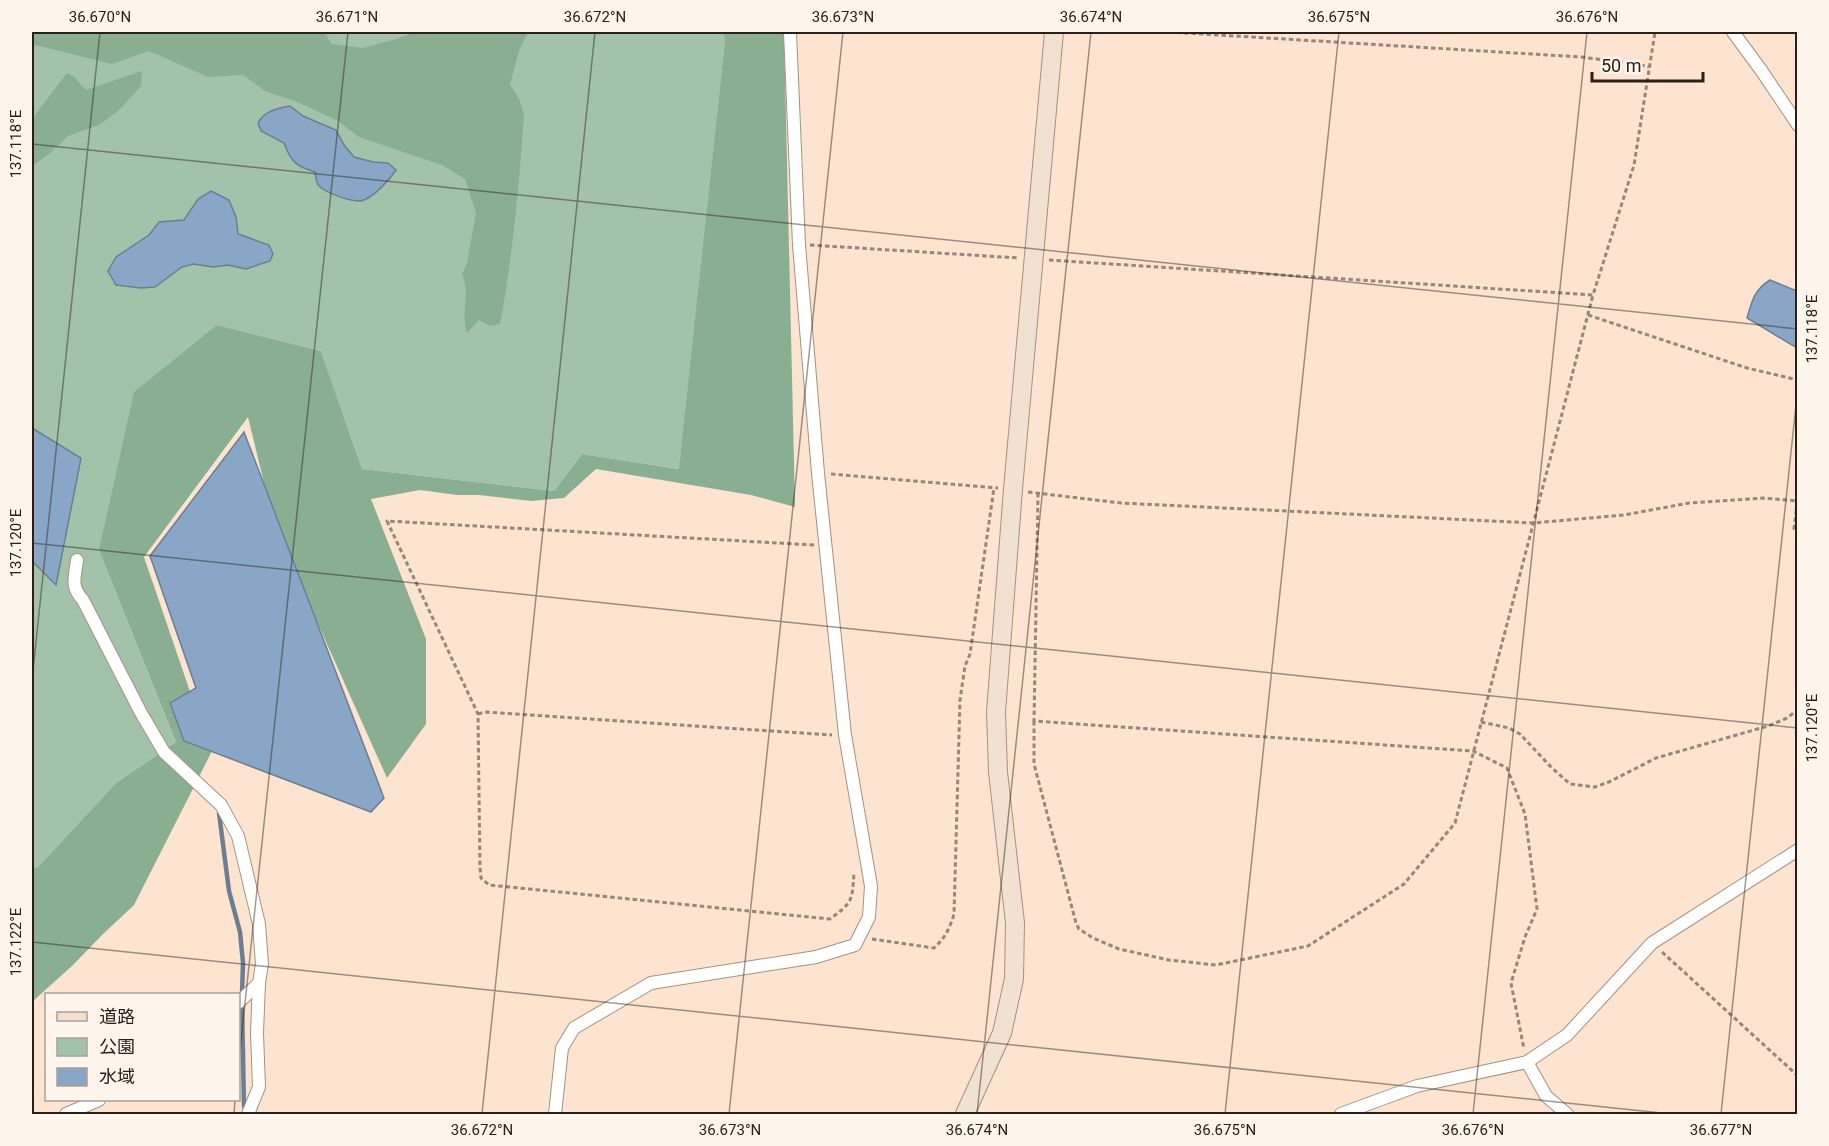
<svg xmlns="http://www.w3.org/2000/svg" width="1829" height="1146" font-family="Roboto,'Noto Sans JP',sans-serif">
	<rect width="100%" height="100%" fill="#fce4d0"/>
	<polygon fill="#a2c3a9" points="32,32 723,32 725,40 680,469 582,454 554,491 362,469 321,351 217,325 99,550 176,742 116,783 37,868 32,865"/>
	<g fill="#8aae92">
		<path d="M32 32H324L332 44 363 48 396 39 416 32H528L519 51 510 84 520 101 524 115C519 186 513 255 500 324L490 326 479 320 467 333C460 311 471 295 462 274L467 263 476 213 465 179 442 165 359 137 338 121 300 103 265 91 243 75 208 77 149 51 112 64 40 46 32 45Z"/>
		<polygon points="723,32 784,32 795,507 751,495 596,469 564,498 531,501 479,495 457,495 420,490 371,499 426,639 426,724 387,778 275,528 248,417 144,557 211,753 134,905 102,935 73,965 32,1002 32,865 37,868 116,783 176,742 99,550 134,392 217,325 321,351 362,469 554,491 582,454 679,469 725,40"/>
		<polygon points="142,71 141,86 118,111 99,125 68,136 49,154 32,166 32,119 67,73 73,76 86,90"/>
	</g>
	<g fill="#8aa6c6" stroke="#6d7e92" stroke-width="1.5">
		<path d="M290 106 303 116 336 130 344 145 354 157 373 162 388 163 396 170C389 180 376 195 364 200 355 204 326 193 319 186 316 182 316 177 315 172 296 166 291 162 284 143L261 131 258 123C264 111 278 108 290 106Z"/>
		<polygon points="211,191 229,200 236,217 238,234 269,245 273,254 270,261 246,269 228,265 213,267 193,264 182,267 155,287 141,288 116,285 108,271 116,257 149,235 159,222 184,220 198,199"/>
		<path d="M1770 280 1797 291V348L1747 318C1752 301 1754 290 1770 280Z"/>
		<polygon points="32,428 81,458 56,585 32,561"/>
		<polygon points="244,432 384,798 371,812 184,741 170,703 196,688 150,556"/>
	</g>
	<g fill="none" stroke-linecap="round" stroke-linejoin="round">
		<g stroke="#6d7e92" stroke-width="4.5">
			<polyline points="219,813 229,891 240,932 243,963 242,994"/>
			<polyline points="242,1003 244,1106 246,1111"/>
		</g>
		<defs>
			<g id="street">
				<polyline points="1733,32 1761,70 1798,125"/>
				<path d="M77 560C75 578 70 586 83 600L141 713 164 752 221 805 238 836 259 924 262 964 259 983 257 1033 259 1087 248 1114"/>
				<polyline points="238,1003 259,983"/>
				<polyline points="1527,1062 1546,1096 1567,1114"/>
				<polyline points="66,1114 99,1100"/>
				<polyline points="555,1114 562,1048 574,1028 651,983 816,957 855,945 869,917 871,886 845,735 818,473 799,245 790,32"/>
				<polyline points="1341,1114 1417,1086 1527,1062 1567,1035 1652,943 1798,850"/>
			</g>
			<polyline id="secondary" points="965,1114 1002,1033 1014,979 1015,923 998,772 996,712 1013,489 1054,32"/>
		</defs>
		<use href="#street" stroke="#a6917e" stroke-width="14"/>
		<use href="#secondary" stroke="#a6917e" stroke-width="20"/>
		<g stroke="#978779" stroke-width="3" stroke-dasharray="4.5 3" stroke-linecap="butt">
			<polyline points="1169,32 1581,57 1637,64 1649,67"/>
			<polyline points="810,245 1019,258"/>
			<polyline points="1049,260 1593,295 1634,165 1655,32"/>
			<polyline points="1588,315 1747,368 1798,380"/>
			<polyline points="831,474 998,488"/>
			<polyline points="1028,492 1121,503 1533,523 1624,515 1689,503 1763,498 1798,501"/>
			<polyline points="1038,493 1034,721 1473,751 1507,768 1525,814 1537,909 1525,937 1511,983 1524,1049"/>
			<polyline points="1798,495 1794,529 1798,532"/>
			<path d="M814 545 387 521 478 714 480 867 481 878 489 885 830 919C853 902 852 901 854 873"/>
			<polyline points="478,714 485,712 832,735"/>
			<polyline points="1034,721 1034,764 1076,923 1079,929 1093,938 1119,949 1169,960 1216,965 1308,946 1404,884 1455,823 1593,295"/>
			<polyline points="1481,722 1509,728 1520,734 1552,768 1570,784 1595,787 1609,782 1656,758 1768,726 1785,719 1798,710"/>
			<path d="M872 939 934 948C945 938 950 928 954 914L960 700 965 666 970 654 994 488"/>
			<polyline points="1662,952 1798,1076"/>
		</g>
		<use href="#street" stroke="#fff" stroke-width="12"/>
		<use href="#secondary" stroke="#f0e1d0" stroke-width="18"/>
	</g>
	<path fill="none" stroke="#292119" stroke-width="1.5" stroke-opacity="0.45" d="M32 144 1798 329M32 543 1798 728M32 680 100 32M32 942 1671 1114M238 1069 348 32M234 1114 235 1100M482 1114 595 32M729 1114 843 32M977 1114 1091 32M1225 1114 1339 32M1473 1114 1587 32M1721 1114 1798 386"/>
	<rect width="1829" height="1146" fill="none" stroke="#fef5ec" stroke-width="66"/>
	<rect x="45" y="993" width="195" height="108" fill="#fef5ec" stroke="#a9a098" stroke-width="1.5"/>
	<rect x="57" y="1012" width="30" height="9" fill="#f0e1d0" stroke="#a9a098" stroke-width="1.5"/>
	<text x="99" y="1023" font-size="18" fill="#292119">道路</text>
	<rect x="57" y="1038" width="30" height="18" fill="#a2c3a9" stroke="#a9a098" stroke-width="1.5"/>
	<text x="99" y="1053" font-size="18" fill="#292119">公園</text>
	<rect x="57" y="1068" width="30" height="18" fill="#8aa6c6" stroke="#a9a098" stroke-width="1.5"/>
	<text x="99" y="1083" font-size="18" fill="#292119">水域</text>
	<path d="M1592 72v9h111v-9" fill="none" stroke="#292119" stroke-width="3"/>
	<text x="1601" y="72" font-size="18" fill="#292119" stroke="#fef5ec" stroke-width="4.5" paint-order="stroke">50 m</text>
	<rect x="33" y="33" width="1763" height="1080" fill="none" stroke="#292119" stroke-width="2"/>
	<g font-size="15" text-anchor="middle" fill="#292119">
		<text x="100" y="22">36.670°N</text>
		<text x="347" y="22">36.671°N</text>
		<text x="595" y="22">36.672°N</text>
		<text x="843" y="22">36.673°N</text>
		<text x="1091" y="22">36.674°N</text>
		<text x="1339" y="22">36.675°N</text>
		<text x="1587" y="22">36.676°N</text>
		<text transform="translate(16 144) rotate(-90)" y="5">137.118°E</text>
		<text transform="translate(1812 329) rotate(-90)" y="5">137.118°E</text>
		<text transform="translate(16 543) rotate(-90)" y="5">137.120°E</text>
		<text transform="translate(1812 728) rotate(-90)" y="5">137.120°E</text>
		<text transform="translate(16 942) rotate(-90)" y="5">137.122°E</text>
		<text x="482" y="1135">36.672°N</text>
		<text x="730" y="1135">36.673°N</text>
		<text x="977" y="1135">36.674°N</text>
		<text x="1225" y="1135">36.675°N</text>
		<text x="1473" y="1135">36.676°N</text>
		<text x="1721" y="1135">36.677°N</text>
	</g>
</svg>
